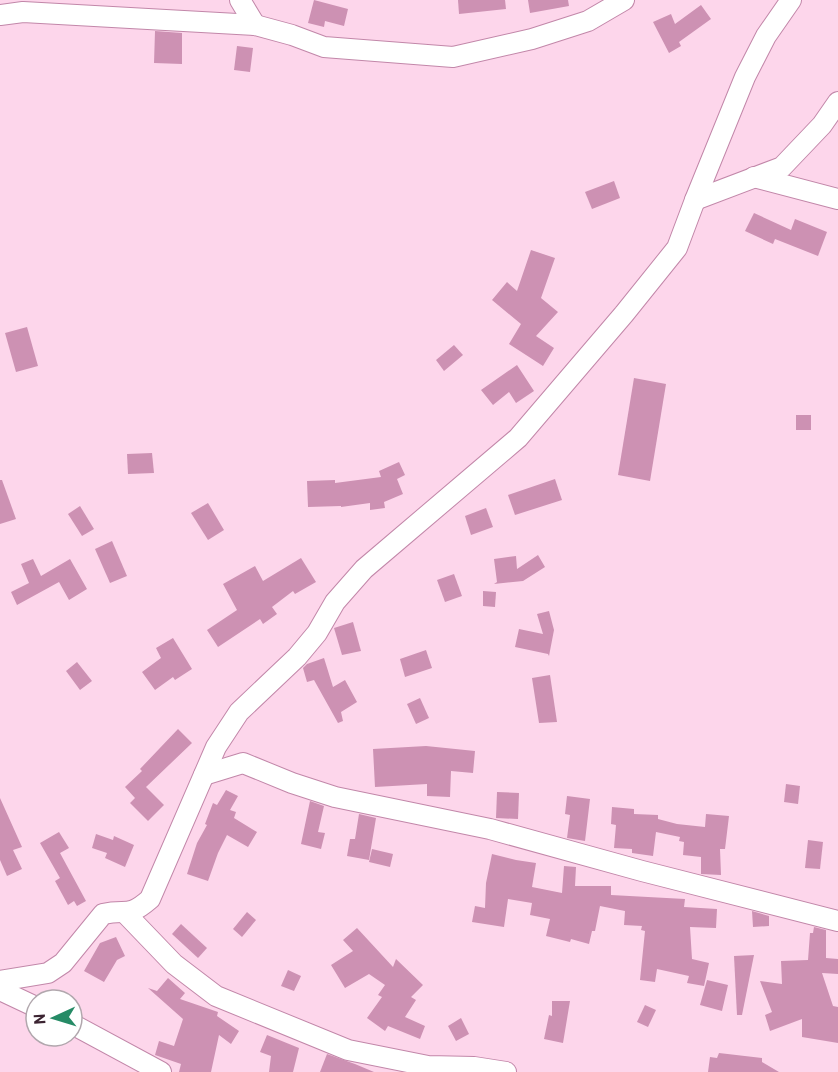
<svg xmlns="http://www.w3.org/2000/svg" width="838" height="1072" font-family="Barlow,sans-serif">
	<rect width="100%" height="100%" fill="#fdd6eb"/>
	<g fill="#cd91b3">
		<polygon points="314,0 348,9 344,26 325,21 324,27 308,23"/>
		<polygon points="458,0 505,0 506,9 459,14"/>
		<polygon points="528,0 568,0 569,6 530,13"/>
		<polygon points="701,5 711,19 679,42 681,46 669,53 653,22 671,14 675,24"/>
		<polygon points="155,31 182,33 182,64 154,63"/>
		<polygon points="237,46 253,48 250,72 234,70"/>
		<polygon points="614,181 620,198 592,209 585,192"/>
		<polygon points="754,213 791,230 795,219 827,232 818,256 775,239 773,244 745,231"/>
		<polygon points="531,250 555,258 541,298 558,312 536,336 554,348 543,366 509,344 521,324 492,300 507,282 517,291"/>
		<polygon points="27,327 38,366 16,372 5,333"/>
		<polygon points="454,345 463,355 444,371 436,360"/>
		<polygon points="517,365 534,391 516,403 509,392 493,405 481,390"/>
		<polygon points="634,378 666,384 650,481 618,475"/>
		<rect x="796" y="415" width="15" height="15"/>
		<polygon points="152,453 154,473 128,474 127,454"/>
		<polygon points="399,462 405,475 397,479 403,494 384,502 385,508 370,510 370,503 341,507 341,506 308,507 307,481 335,480 335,483 381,477 379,471"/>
		<polygon points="555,479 562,500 515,515 508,495"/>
		<polygon points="0,480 2,480 16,519 0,524"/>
		<polygon points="208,503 224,530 208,540 191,513"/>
		<polygon points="80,506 94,529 82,536 68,514"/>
		<polygon points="486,508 493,527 471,535 465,516"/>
		<polygon points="112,541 127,576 110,583 95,549"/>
		<polygon points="538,555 545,567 523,581 494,584 497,582 494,559 516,556 517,569"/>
		<polygon points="301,558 316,582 295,594 293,591 272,607 277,614 263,624 260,619 218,647 207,630 237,610 223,584 255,566 263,581"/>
		<polygon points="33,559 41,576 70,559 87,589 69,600 59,582 17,605 11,592 29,583 21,564"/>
		<polygon points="454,574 462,596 445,602 437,580"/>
		<polygon points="483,591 496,592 495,607 483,606"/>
		<polygon points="549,611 554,630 549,656 548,654 515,647 519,629 543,634 537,614"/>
		<polygon points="353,622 361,651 342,655 334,628"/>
		<polygon points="173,638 192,669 175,680 173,677 155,690 142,672 161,658 156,648"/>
		<polygon points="426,650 432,668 405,677 400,659"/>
		<polygon points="324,658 333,687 345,680 357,702 341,712 343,721 338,723 314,680 307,682 303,668 307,664"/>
		<polygon points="77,662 92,681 80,690 66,671"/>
		<polygon points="550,675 557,722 539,723 532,678"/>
		<polygon points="420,698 429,718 416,724 407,704"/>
		<polygon points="178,729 192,743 146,787 164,805 148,821 130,803 135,798 125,787 142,771 140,769"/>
		<polygon points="426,746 475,751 473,773 451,771 450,797 427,796 427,784 375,787 373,749"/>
		<polygon points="786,784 800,786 798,804 784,802"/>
		<polygon points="226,790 238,796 230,810 236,812 234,818 257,832 248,847 227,835 218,853 208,881 187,874 197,843 207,825 205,824 213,803 217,805"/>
		<polygon points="497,792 519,793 518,819 496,818"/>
		<polygon points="567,796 590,799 585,841 567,838 570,815 565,814"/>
		<polygon points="0,798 22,847 13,850 22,869 7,876 0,860"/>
		<polygon points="310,801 324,806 318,832 325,833 321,849 301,844"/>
		<polygon points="612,807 634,809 634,814 658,815 658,819 677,824 705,827 706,814 729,816 725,849 720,849 721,875 701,874 701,857 683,855 684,842 679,841 680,837 656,832 653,856 632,853 632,849 614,848 616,825 611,824"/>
		<polygon points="359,814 376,818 369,860 347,856 350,839 355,839"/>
		<polygon points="59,832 69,848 60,853 86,901 77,906 74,901 68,905 55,881 60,878 40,843"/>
		<polygon points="96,834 113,840 114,836 134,845 125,867 105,858 107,853 92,848"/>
		<polygon points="808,840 823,842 820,869 805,868"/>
		<polygon points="372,849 393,854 390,867 369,862"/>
		<polygon points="492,854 516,860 536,863 532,887 562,893 564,866 576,867 575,886 611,886 611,895 685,899 684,907 717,909 716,928 690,927 692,959 709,963 704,986 687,983 689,976 657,969 655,982 640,980 645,931 641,930 642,926 624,925 625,911 600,906 595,931 592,931 589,944 571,939 570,942 546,936 550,919 530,915 532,903 508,899 504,927 472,922 475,906 485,908 486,883"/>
		<polygon points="752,911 769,916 769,926 753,927"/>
		<polygon points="247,912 256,920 242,937 233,929"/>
		<polygon points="181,924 207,948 198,958 172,934"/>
		<polygon points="814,927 826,930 826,958 838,959 838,974 822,973 833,1006 838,1007 838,1043 802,1037 802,1019 770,1031 765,1015 772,1012 760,981 782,984 781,961 808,960 810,933 813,933"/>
		<polygon points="357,928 393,967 396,959 423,985 411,997 416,1000 405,1017 425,1026 420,1039 388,1026 385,1031 367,1018 382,997 378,995 385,985 369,974 345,988 331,965 353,951 343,940"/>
		<polygon points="116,937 125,956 117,960 104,982 84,971 100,943"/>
		<polygon points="754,955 742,1015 737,1015 734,956"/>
		<polygon points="288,970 301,976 294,991 281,986"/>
		<polygon points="168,978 185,993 180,999 218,1012 217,1016 239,1031 231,1044 219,1035 211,1072 179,1072 181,1064 155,1055 159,1041 174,1046 183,1019 148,988 157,991"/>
		<polygon points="707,980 728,985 722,1011 700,1005"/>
		<polygon points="552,1001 570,1001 563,1043 544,1039 549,1015 552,1016"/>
		<polygon points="645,1005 656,1010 648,1027 637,1022"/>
		<polygon points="461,1018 469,1034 456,1041 448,1026"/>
		<polygon points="267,1035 299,1048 293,1072 269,1072 271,1056 260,1052"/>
		<polygon points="719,1053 762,1058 762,1062 779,1072 708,1072 710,1057 717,1058"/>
		<polygon points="327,1054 355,1064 374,1072 320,1072"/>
	</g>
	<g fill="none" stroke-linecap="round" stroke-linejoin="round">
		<defs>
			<g id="minor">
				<polyline points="240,0 255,25"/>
				<polyline points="0,15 23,12 255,25 292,35 324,47 453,57 532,39 588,21 624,0"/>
				<polyline points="754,177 838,199"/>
				<polyline points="695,200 782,167 822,125 838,102"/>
				<polyline points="204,775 243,763 292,783 335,797 490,829 642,871 838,921"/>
				<polyline points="125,913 174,964 216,996 348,1050 428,1066 474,1067 506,1072"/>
				<path d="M0 981 48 973 63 963 103 914C127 908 127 919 150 899L216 747 239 712 297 657 317 633 335 602 364 569 518 438 624 314 677 248 695 200 745 77 766 36 791 0"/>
				<polyline points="0,990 36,1007"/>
				<polyline points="72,1024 161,1072"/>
			</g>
		</defs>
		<use href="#minor" stroke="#c287a9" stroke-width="22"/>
		<use href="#minor" stroke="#fff" stroke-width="20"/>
	</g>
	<g transform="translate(54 1018) rotate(266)"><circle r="28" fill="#ffffff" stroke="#b1a7ad" stroke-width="1.5"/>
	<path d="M0-4.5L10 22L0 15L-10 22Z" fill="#268b66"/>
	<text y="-9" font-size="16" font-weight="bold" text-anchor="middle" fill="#3c2432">N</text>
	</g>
</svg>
